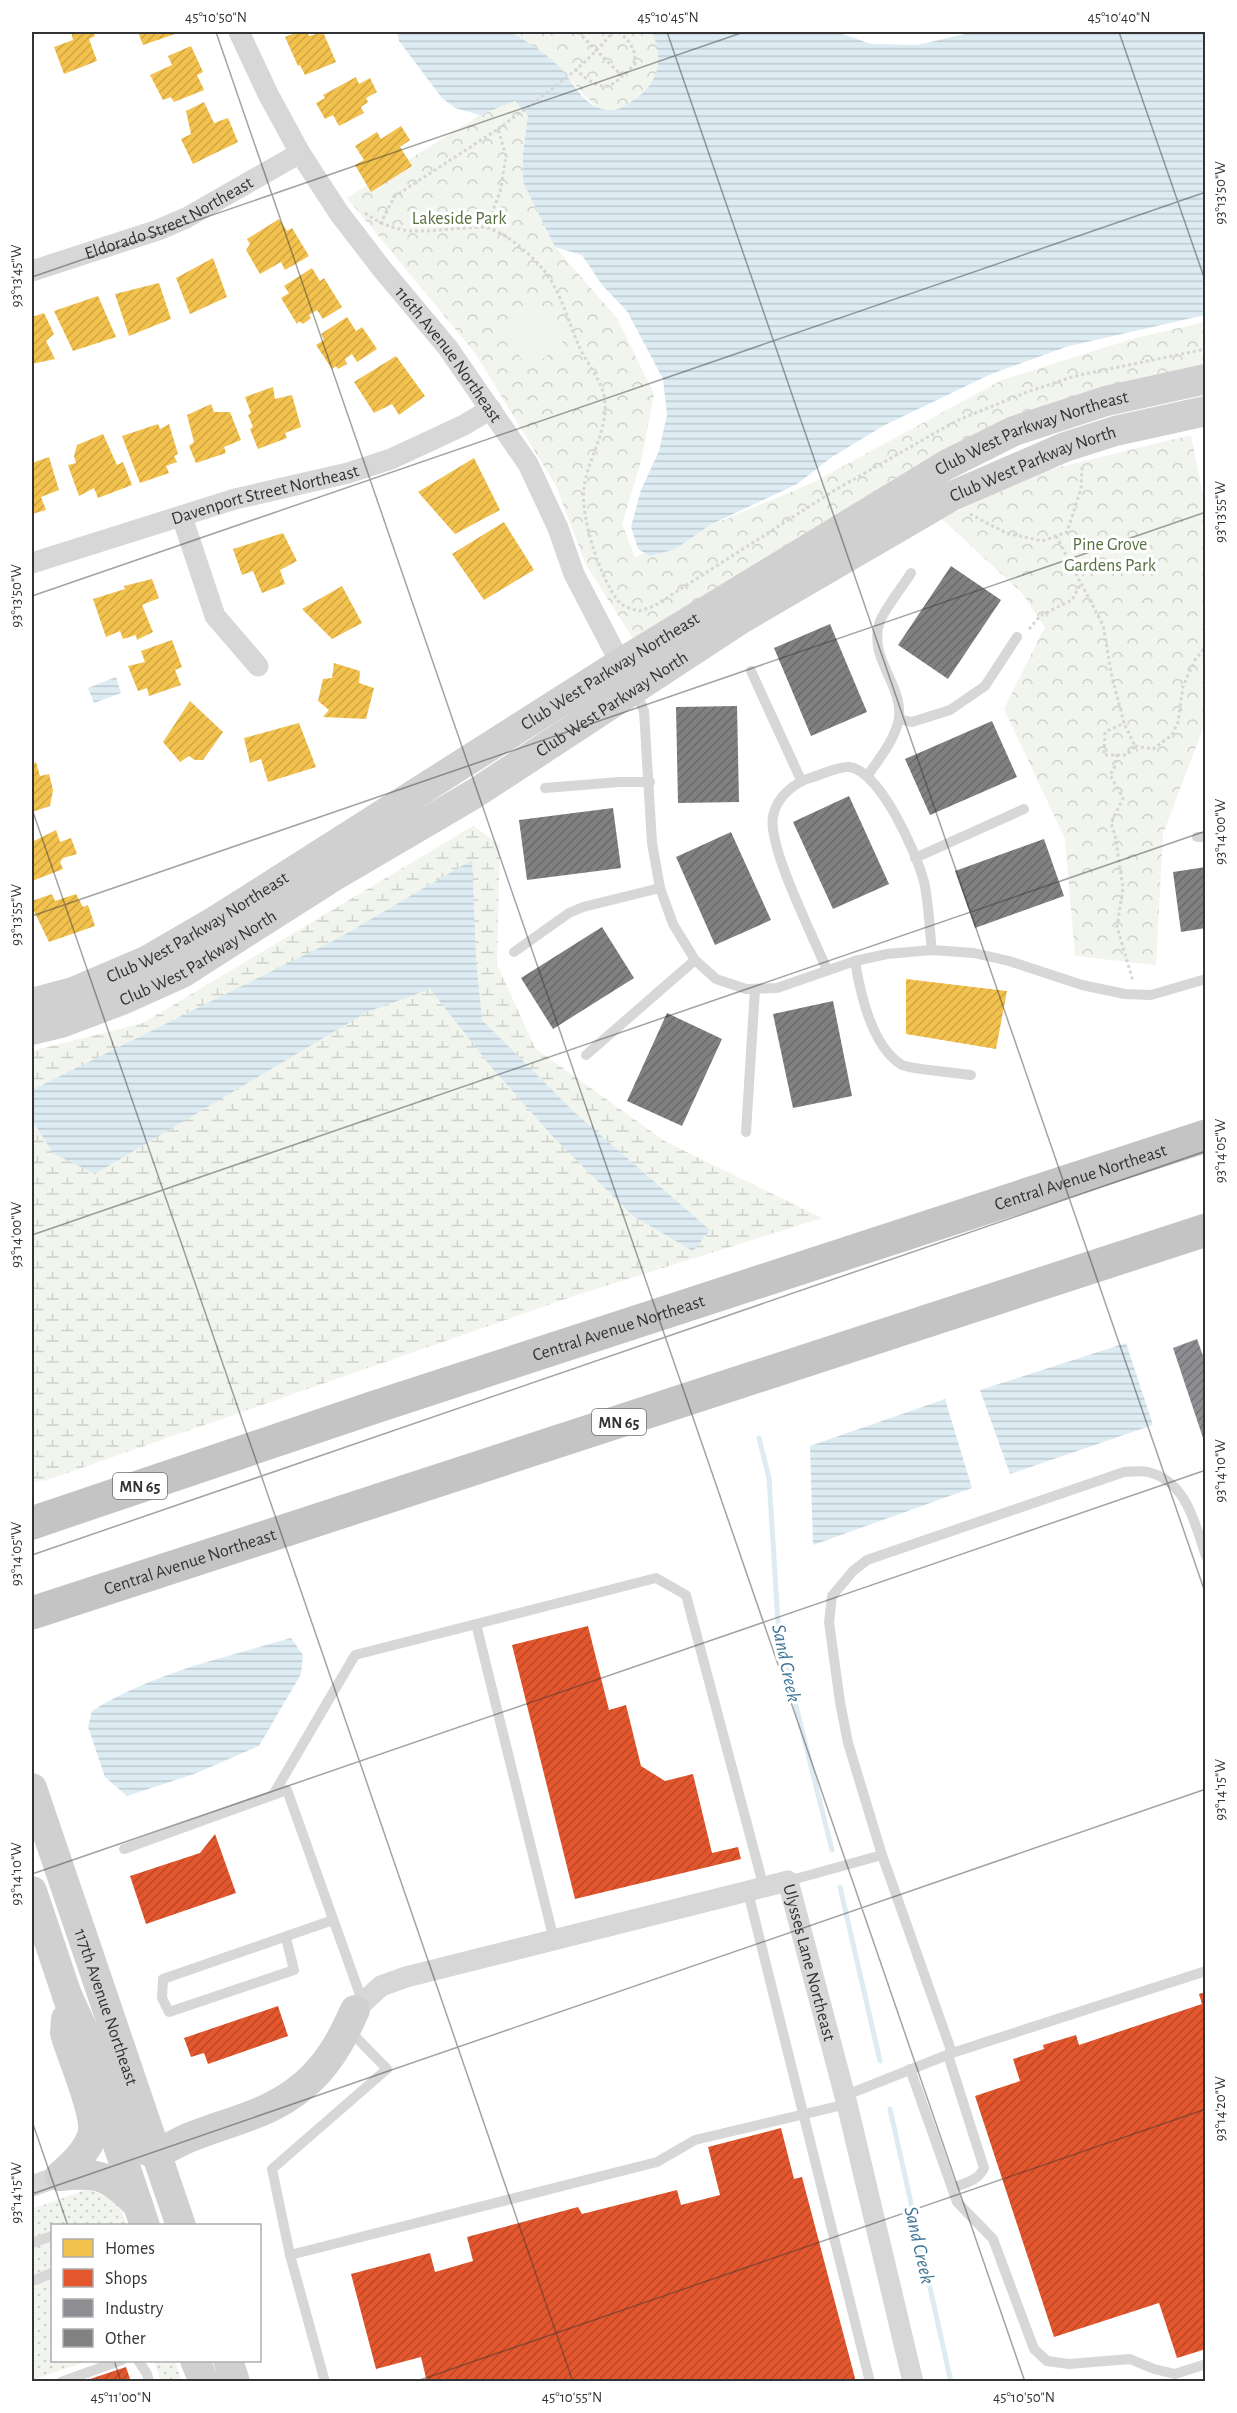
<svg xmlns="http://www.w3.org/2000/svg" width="1237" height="2413" font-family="'Alegreya Sans',sans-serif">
	<defs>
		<pattern id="grass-dots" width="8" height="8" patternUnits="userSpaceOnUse" patternTransform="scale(1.5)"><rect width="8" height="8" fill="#f1f5ed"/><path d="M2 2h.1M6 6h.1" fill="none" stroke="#cfd2cc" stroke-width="1.8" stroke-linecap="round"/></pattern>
		<pattern id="forest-crowns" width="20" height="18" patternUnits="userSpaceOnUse" patternTransform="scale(1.5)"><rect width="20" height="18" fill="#f1f5ed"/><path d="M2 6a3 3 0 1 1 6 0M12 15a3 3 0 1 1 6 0" fill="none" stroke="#cfd2cc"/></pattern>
		<pattern id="wetland-marsh" width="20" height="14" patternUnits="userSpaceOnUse" patternTransform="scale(1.5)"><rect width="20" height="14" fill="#f1f5ed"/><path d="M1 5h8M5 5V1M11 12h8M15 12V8" fill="none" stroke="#cfd2cc"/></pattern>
		<pattern id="water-rules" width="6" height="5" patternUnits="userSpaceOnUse" patternTransform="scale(1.5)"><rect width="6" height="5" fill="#ddebf3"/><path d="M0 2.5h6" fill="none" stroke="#becad1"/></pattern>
		<pattern id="homes-hatch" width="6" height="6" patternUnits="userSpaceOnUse" patternTransform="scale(1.5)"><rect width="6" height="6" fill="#f2c14e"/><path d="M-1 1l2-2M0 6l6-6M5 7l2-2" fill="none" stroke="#d0a645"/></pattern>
		<pattern id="shops-hatch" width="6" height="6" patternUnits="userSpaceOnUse" patternTransform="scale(1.5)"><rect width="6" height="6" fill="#e4572e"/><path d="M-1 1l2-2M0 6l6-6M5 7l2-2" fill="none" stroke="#b94928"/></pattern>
		<pattern id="industry-hatch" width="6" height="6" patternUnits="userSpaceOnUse" patternTransform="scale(1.5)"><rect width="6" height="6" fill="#8d8d92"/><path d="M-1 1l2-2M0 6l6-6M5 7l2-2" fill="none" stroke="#747478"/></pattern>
		<pattern id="building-hatch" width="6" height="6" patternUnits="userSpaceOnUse" patternTransform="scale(1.5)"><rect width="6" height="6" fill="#818181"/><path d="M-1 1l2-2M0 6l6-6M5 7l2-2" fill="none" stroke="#6a6a6a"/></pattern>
	</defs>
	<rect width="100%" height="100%" fill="#fff"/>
	<g fill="url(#grass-dots)">
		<path d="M88 2189C113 2200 117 2198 127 2225L52 2226V2360L88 2361 32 2380V2209Z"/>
		<polygon points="154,2361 175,2361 182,2381 161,2381"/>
	</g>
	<g fill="url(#forest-crowns)">
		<polygon points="510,32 652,32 656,39 659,61 656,76 642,95 618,111 609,111 595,106 549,57"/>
		<polygon points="515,101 528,116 523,153 523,182 555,247 617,318 654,394 642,458 622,524 635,557 812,483 1002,380 1135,338 1205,322 1205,373 1061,406 641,651 586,565 556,486 475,353 347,198 480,115"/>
		<polygon points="1191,435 1205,507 1205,723 1163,834 1156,965 1075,956 1065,839 1004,709 1045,627 1021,592 942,519 1031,474"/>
	</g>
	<polygon fill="url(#wetland-marsh)" points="473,826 500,845 497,964 535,1048 666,1142 822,1218 577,1295 47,1480 32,1482 32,1051 143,1023"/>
	<polygon fill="#f1f5ed" points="537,309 563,343 530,369 503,335"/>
	<g fill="url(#water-rules)">
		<path d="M397 32C414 31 503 28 512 33 530 43 549 55 563 71 573 83 582 101 597 107 612 113 619 110 631 102 658 85 665 61 652 32H837L871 44 917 45 974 32H1205V315L1069 346 991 374 883 426 832 457 797 484 710 525 675 549 650 556 638 549 631 527 641 490 659 451 667 415 663 379 627 311 602 285 582 255 555 247 523 182V153L528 116 515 101 480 115 455 108 442 98 399 41Z"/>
		<polygon points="116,677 121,693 94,703 88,688"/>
		<polygon points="472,860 476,959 482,1020 575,1113 710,1230 693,1251 633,1216 556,1140 492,1068 430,989 367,1012 95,1174 53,1153 32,1120 32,1090 337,939"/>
		<polygon points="1126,1343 1153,1425 1010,1474 980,1390"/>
		<polygon points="945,1399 972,1488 813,1545 810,1446"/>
		<path d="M291 1638 303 1655 301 1674 259 1746 194 1774 127 1796 105 1777 88 1727 92 1711C152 1673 223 1658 291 1638Z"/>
	</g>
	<g fill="url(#homes-hatch)">
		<polygon points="71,32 93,32 95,36 89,39 97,61 64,74 54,47 73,40"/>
		<polygon points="138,32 174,32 175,34 143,45"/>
		<polygon points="298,32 307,32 309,36 323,32 336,62 305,75 300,65 298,66 285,37"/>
		<polygon points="191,46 203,72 197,75 204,90 174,102 171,97 163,100 150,75 172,65 168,56"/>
		<polygon points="356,77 359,84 370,78 377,92 366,98 368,102 361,107 364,113 339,126 333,115 325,119 316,103 325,98 323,95"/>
		<polygon points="204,102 214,123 228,118 238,142 193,164 181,139 191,134 186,111"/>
		<polygon points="401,126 410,140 400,147 412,166 371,192 355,165 364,160 355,146 377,132 381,139"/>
		<polygon points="279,219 287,231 292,228 309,256 285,270 281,262 260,274 246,250 250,244 247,239"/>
		<polygon points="213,258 227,297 190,314 176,278"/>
		<polygon points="312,268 320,281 324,278 342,307 323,319 317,310 309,315 311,318 303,324 299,321 297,324 281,298 289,293 284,286"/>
		<polygon points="159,283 171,319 129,336 115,294"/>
		<polygon points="98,296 116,337 73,351 54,311"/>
		<polygon points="44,313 54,334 46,341 55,359 32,364 32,317"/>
		<polygon points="347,317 356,331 362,327 377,349 357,362 352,354 345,359 347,364 338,369 336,366 332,369 316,345 324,340 321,334"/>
		<polygon points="396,356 425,396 399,415 392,404 374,413 354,382"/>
		<polygon points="273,387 275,399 292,395 301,427 285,433 287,438 258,449 250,429 253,427 248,415 251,413 245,397"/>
		<polygon points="211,404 214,412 230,412 241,440 224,447 226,453 196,463 189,446 194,442 187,415"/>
		<polygon points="158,424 160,429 169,424 178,454 174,456 177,462 166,466 169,473 140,483 122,436"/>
		<polygon points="103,434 117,465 123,462 132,485 98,498 94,488 79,496 68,465 76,463 74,456 77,445"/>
		<polygon points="49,457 59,490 41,497 46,510 32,514 32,463"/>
		<polygon points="474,458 500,510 455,534 418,492"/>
		<polygon points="504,522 534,570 484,600 452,554"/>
		<polygon points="283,533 297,561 280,570 285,584 262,593 253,571 242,575 233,549"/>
		<polygon points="152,579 159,598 142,605 153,632 137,640 136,635 123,639 120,631 106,637 93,599 125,589 124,586"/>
		<polygon points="342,586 362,623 332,639 302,609"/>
		<polygon points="172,640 182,667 175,670 181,685 149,696 147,688 138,691 128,666 145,662 141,651"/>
		<polygon points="334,663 360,671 359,683 374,688 366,719 323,717 329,710 318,701 323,679 332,678"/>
		<polygon points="190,701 223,732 203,760 195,760 189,756 180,762 163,742"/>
		<polygon points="299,723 316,767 268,782 261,759 250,763 244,738"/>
		<polygon points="36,762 40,776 49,774 53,790 50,806 32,812 32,764"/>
		<polygon points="56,830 60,842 71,838 77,854 63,858 60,862 63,869 32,881 32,842"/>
		<polygon points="52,894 55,901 76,894 83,907 88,905 95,926 49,942 32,907 32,901"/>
		<polygon points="906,979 1007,991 996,1049 906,1034"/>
	</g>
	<g fill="url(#shops-hatch)">
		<polygon points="588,1626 609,1710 626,1705 641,1766 665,1781 693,1774 712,1853 738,1847 741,1859 575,1899 512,1645"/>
		<polygon points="215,1834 236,1893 146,1924 130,1876 200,1853"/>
		<polygon points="1206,1992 1206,2349 1177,2358 1159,2303 1054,2337 975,2096 1020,2081 1013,2059 1044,2049 1043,2045 1076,2035 1079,2045 1202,2004 1199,1994"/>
		<polygon points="278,2006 288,2036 208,2064 204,2053 191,2057 184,2038"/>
		<polygon points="781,2128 794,2179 802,2177 856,2382 427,2382 421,2357 376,2369 351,2274 430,2253 435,2272 473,2261 467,2237 578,2207 582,2214 677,2190 681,2205 720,2195 708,2147"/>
		<polygon points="126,2367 131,2382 84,2382 84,2381"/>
	</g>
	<polygon fill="url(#industry-hatch)" points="1197,1339 1206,1364 1205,1444 1173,1348"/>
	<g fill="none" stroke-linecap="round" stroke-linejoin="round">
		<g stroke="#ddebf3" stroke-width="5">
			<polyline points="759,1438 769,1478 779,1638 832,1850"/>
			<polyline points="840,1887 880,2061"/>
			<polyline points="890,2109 951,2382"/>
		</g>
	</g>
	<g fill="url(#building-hatch)">
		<polygon points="951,566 1001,600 948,679 898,645"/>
		<polygon points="830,624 867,712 811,736 774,648"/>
		<polygon points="737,706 739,802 678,803 676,707"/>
		<polygon points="992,721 1017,777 930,815 905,759"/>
		<polygon points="849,796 889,884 833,909 793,822"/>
		<polygon points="613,808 621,868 527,880 519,820"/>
		<polygon points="731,832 771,920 715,945 676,857"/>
		<polygon points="1044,839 1064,896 975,928 955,871"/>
		<polygon points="1206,867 1206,928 1181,932 1173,872"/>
		<polygon points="602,927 634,978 553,1029 521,978"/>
		<polygon points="833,1001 852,1096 793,1108 773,1014"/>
		<polygon points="667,1013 722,1039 682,1126 627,1101"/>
	</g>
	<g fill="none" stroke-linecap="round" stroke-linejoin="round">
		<g stroke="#d6d6d6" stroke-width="3" stroke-dasharray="3 3" stroke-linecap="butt">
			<polyline points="578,32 622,76"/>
			<path d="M575 69C606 96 609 89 635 64 636 50 630 40 618 32"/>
			<path d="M498 129C538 99 581 71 613 32"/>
			<path d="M365 213C402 239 424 230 465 228 472 228 481 226 488 228 507 234 529 253 542 268 560 289 568 321 579 346 587 365 604 382 605 403 607 432 588 459 584 487 580 516 600 579 619 602 623 607 633 609 639 611L654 606 835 490 956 421 1027 392 1075 376 1206 349"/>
			<polyline points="380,224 395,196 498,129 506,156 500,192 487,226"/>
			<polyline points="970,514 1006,533 1042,541 1067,532 1081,489 1082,467"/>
			<polyline points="1056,536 1103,625 1112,677 1124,723 1105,732 1104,755 1127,755 1135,746 1124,723"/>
			<polyline points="1029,629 1040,616 1072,600 1080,585"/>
			<polyline points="1135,746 1153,749 1172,735 1178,722 1183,686 1195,660 1206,646"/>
			<polyline points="1117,754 1115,766 1110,775 1123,798 1111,823 1115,835 1123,888 1117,927 1133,981"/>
		</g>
		<g stroke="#d7d7d7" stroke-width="10">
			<polyline points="751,671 801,780"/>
			<polyline points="636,692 644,711 652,843 660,888 673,924 695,960 716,979 746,989 777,988 855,961 887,954 932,950 974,953 1009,961 1082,985 1125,994 1151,995 1206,979"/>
			<polyline points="899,719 912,722 950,710 985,686 1017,637"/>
			<path d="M868 775C879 759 896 738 899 718 903 685 869 659 879 624 882 612 904 585 911 573"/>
			<polyline points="545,788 619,782 650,782"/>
			<polyline points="1197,837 1206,837"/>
			<polyline points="915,858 1024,809"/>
			<polyline points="514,952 569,913 583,907 660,888"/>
			<path d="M855 961C860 992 872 1047 902 1065 910 1069 958 1073 971 1075"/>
			<path d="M827 970C814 938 767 846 773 816 777 796 795 782 813 777 823 774 839 766 849 767 880 770 917 854 924 882 929 903 929 927 932 950"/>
			<polyline points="586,1055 695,960"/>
			<polyline points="746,1132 755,989"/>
			<polyline points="476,1624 554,1940"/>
			<polyline points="273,1795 355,1655 656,1578 686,1595 764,1888"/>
			<polyline points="124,1849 287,1790 363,2003"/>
			<polyline points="788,1881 882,1855"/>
			<polyline points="748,1892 870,2382"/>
			<polyline points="286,1938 294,1970 169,2012 162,1998 163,1979 333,1920"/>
			<polyline points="349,2030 387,2069 272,2169 290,2255 657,2162 695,2140 847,2104"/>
			<path d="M952 2053 882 1855 848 1743 840 1702 829 1622 832 1596 853 1571 867 1560 1124 1472C1132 1472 1141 1470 1148 1472 1187 1481 1195 1525 1206 1556"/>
			<path d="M948 2055 984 2168C978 2181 965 2183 952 2188"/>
			<polyline points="910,2069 957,2202 993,2239 1034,2349 1047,2361 1069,2364 1130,2359 1154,2369 1175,2374 1206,2364"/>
			<polyline points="844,2096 952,2053 1206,1971"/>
			<polyline points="32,2243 52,2236"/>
			<polyline points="290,2255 325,2382"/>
			<polyline points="32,2281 52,2273"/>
			<polyline points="138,2360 147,2374 149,2382"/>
			<polyline points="61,2382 122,2360"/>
		</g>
		<g stroke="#d7d7d7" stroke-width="21">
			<path id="s1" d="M239 32 268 94 300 153 339 213 382 269 448 348 528 464 558 528 574 574 626 674"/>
			<path id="s2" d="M32 271 158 230 186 218 300 153"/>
			<polyline points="182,517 215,616 258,666"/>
			<path id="s3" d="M32 563 235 499 348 473 391 459 464 425 491 409"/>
			<path id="s4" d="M355 2010 381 1986 406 1977 788 1881 847 2104 913 2382"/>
			<polyline points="32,2186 60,2176"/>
		</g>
		<g stroke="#d0d0d0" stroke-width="30">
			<path id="s5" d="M32 1003 73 992 148 960 215 921 621 663 946 465 1014 431 1106 401 1206 379"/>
			<path id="s6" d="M32 1030 61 1023 122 1000 182 973 334 876 474 794 741 619 952 496 1065 447 1115 431 1206 411"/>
			<path id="s7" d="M32 1788 181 2226"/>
			<polyline points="32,1891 73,2013"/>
			<path d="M67 1995 132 2138C139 2145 143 2152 154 2152 164 2152 178 2142 188 2138 234 2119 277 2114 314 2076 334 2055 343 2036 355 2010"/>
			<polyline points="110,2121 145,2226"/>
			<path d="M60 2176C72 2165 86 2153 92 2136 99 2117 71 2056 65 2033L66 2019"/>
			<path d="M60 2176C99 2172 110 2176 138 2205"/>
			<polyline points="195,2360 204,2382"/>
			<polyline points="228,2360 235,2382"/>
		</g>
		<g stroke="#c4c4c4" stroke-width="33">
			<path id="s8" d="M32 1523 372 1408 1206 1136"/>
			<path id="s9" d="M32 1613 1206 1230"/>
		</g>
	</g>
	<path fill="none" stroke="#333" stroke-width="1.5" stroke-opacity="0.45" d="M216 32 1025 2382M667 32 1206 1595M1119 32 1206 283M32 277 744 32M32 596 1206 192M32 809 573 2382M32 916 1206 512M32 1235 1206 831M32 1555 1206 1151M32 1874 1206 1470M32 2121 68 2226M32 2194 1206 1789M114 2360 121 2382M414 2382 1206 2109"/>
	<g text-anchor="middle" stroke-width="6" stroke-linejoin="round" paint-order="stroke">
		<g fill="#fff" stroke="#707070" stroke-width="1.5">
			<rect x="592" y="1409" width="54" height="26" rx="4.5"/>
			<rect x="113" y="1473" width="54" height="26" rx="4.5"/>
		</g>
		<g font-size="16" font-weight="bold" fill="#333">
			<text x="619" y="1428">MN 65</text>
			<text x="140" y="1492">MN 65</text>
		</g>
		<g font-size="18" fill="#333" stroke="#fff">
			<text dy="6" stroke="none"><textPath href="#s2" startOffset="147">Eldorado Street Northeast</textPath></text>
			<text dy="6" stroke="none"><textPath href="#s1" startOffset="386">116th Avenue Northeast</textPath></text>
			<text dy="6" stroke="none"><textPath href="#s5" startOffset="1155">Club West Parkway Northeast</textPath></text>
			<text dy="6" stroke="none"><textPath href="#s6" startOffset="1154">Club West Parkway North</textPath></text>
			<text dy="6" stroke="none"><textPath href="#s3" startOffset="243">Davenport Street Northeast</textPath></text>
			<text dy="6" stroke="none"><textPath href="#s5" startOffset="669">Club West Parkway Northeast</textPath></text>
			<text dy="6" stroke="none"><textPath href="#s6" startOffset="668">Club West Parkway North</textPath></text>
			<text dy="6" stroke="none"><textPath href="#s5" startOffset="183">Club West Parkway Northeast</textPath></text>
			<text dy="6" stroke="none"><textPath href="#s6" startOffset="182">Club West Parkway North</textPath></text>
			<text dy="6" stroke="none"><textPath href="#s8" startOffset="1104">Central Avenue Northeast</textPath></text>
			<text dy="6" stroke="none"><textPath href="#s8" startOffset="618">Central Avenue Northeast</textPath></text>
			<text dy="6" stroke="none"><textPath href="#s9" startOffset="166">Central Avenue Northeast</textPath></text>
			<text dy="6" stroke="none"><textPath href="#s4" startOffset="540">Ulysses Lane Northeast</textPath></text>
			<text dy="6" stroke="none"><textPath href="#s7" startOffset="231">117th Avenue Northeast</textPath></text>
		</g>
		<g font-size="18" fill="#56703f" stroke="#fff">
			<text x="459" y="224">Lakeside Park</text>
			<text x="1110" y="550">Pine Grove<tspan x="1110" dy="21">Gardens Park</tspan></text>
		</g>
		<g font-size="20" font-style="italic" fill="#3f7597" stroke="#fff">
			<text transform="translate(787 1663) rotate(78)" y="7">Sand Creek</text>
			<text transform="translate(920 2245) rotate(77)" y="7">Sand Creek</text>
		</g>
	</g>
	<rect width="1237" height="2413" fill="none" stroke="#ffffff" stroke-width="66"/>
	<rect x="51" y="2224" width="210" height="138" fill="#ffffff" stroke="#adadad" stroke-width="1.5"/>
	<rect x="63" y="2239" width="30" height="18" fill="#f2c14e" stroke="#adadad" stroke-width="1.5"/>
	<text x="105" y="2254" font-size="18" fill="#333333">Homes</text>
	<rect x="63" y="2269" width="30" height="18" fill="#e4572e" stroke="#adadad" stroke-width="1.5"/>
	<text x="105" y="2284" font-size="18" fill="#333333">Shops</text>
	<rect x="63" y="2299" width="30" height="18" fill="#8d8d92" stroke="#adadad" stroke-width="1.5"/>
	<text x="105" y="2314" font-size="18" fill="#333333">Industry</text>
	<rect x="63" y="2329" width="30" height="18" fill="#818181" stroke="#adadad" stroke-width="1.5"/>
	<text x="105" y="2344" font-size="18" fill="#333333">Other</text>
	<rect x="33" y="33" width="1171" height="2347" fill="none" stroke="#333" stroke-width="2"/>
	<g font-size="15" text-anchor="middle" fill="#333">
		<text x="216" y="22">45°10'50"N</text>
		<text x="668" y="22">45°10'45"N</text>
		<text x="1119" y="22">45°10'40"N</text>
		<text transform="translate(1220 193) rotate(-90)" y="5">93°13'50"W</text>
		<text transform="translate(16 276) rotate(-90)" y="5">93°13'45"W</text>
		<text transform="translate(1220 512) rotate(-90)" y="5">93°13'55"W</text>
		<text transform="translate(16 596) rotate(-90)" y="5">93°13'50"W</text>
		<text transform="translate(1220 832) rotate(-90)" y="5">93°14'00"W</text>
		<text transform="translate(16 915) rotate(-90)" y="5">93°13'55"W</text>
		<text transform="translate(1220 1151) rotate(-90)" y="5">93°14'05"W</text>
		<text transform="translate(16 1235) rotate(-90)" y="5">93°14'00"W</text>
		<text transform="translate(1220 1471) rotate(-90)" y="5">93°14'10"W</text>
		<text transform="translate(16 1554) rotate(-90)" y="5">93°14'05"W</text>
		<text transform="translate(1220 1790) rotate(-90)" y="5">93°14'15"W</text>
		<text transform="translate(16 1874) rotate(-90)" y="5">93°14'10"W</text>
		<text transform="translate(1220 2109) rotate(-90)" y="5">93°14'20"W</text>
		<text transform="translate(16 2193) rotate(-90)" y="5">93°14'15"W</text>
		<text x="121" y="2402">45°11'00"N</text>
		<text x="572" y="2402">45°10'55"N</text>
		<text x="1024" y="2402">45°10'50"N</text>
	</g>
</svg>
